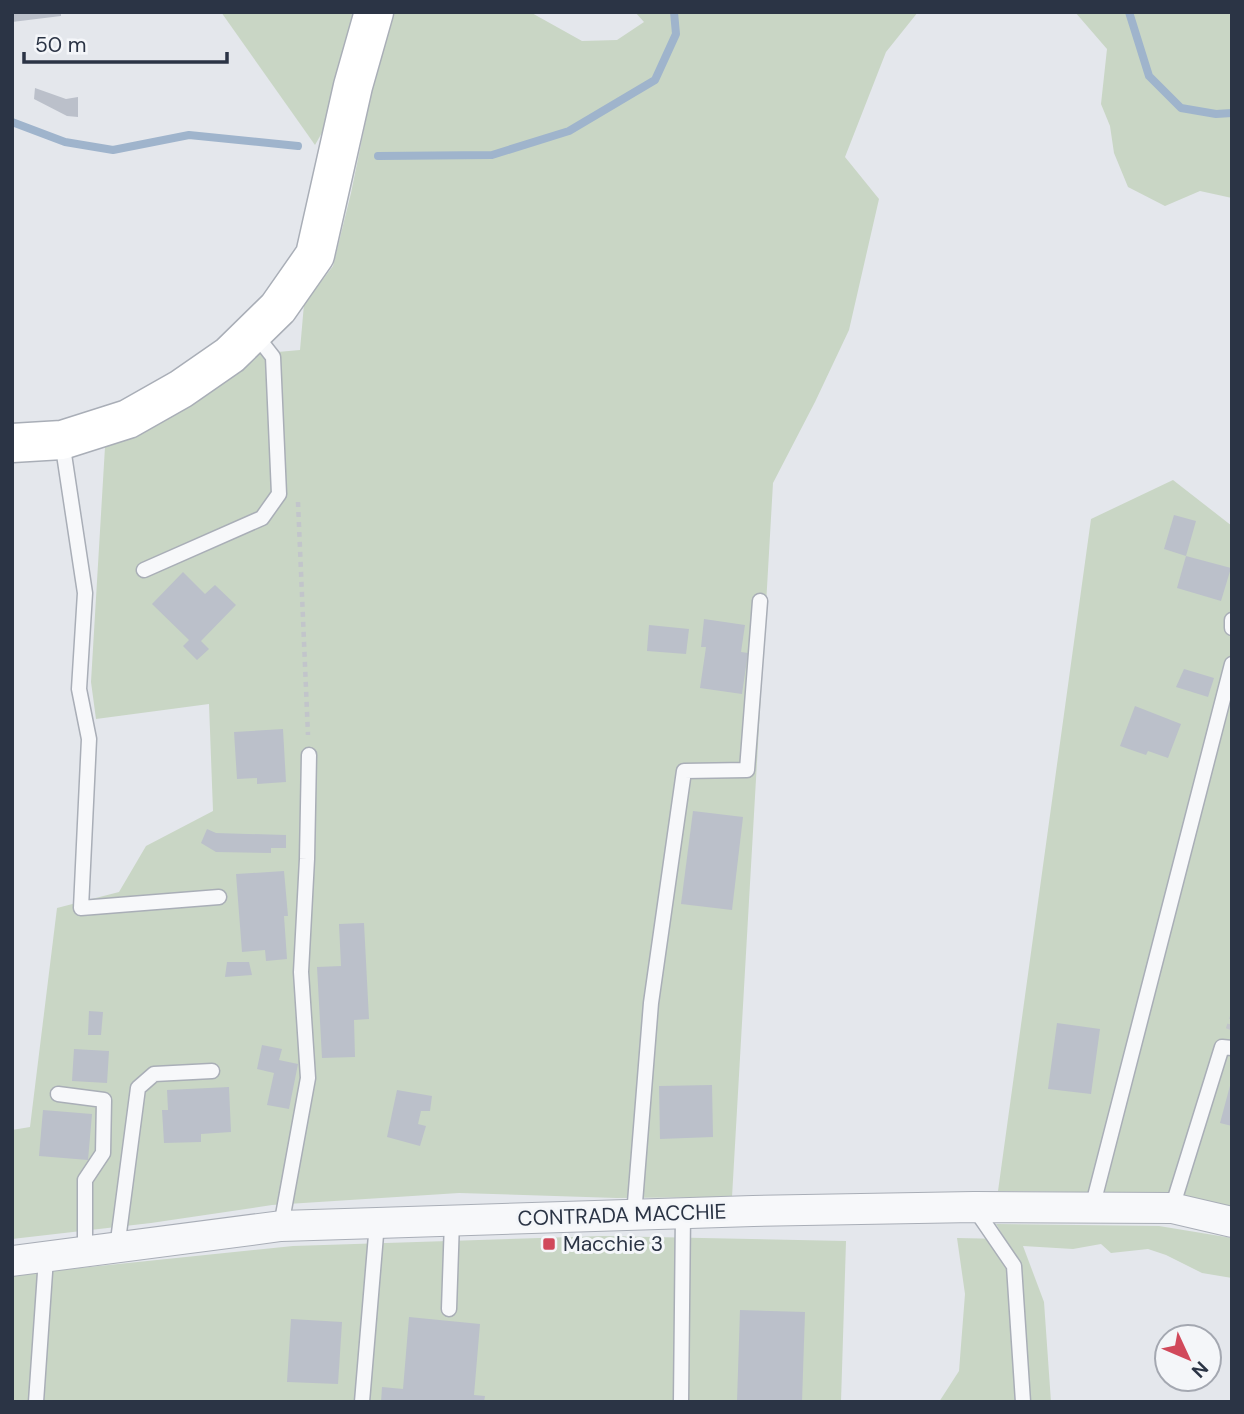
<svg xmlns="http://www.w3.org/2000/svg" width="1244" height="1414" font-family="'DM Sans',sans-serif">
	<rect width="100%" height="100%" fill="#e4e7ec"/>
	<g fill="#c9d6c5">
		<polygon points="221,12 353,12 333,113 315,145"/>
		<polygon points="390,12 530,12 582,41 617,40 644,22 635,12 918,12 886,52 845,157 879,199 849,330 815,402 773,483 732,1197 617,1198 459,1193 272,1205 151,1223 12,1239 12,1130 30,1127 57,908 119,892 146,846 213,811 209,704 96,719 91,682 105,447 181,411 255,354 300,350 304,304 333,266 351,193 382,41"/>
		<polygon points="1075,12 1232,12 1232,198 1200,191 1165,206 1128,187 1114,153 1110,126 1101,104 1107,49"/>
		<polygon points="1173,480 1232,526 1232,1208 1165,1193 998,1191 1091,519"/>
		<polygon points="996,1224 1159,1226 1232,1238 1232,1278 1202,1273 1166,1255 1148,1249 1111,1253 1101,1244 1073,1249 1023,1246 1044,1302 1051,1402 939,1402 959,1371 965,1294 957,1238 1005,1239"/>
		<polygon points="603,1236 846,1241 841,1402 12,1402 12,1275 293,1246"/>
	</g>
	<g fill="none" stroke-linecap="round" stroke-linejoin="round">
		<g stroke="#9fb4cc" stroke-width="8">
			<polyline points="1129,12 1149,76 1181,108 1216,114 1232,113"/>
			<polyline points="12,122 65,142 113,150 189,135 298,146"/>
			<polyline points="378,156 492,155 569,131 655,80 676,34 674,12"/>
		</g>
	</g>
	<g fill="#bbc0ca">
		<polygon points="12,12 61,12 61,16 12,22"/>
		<polygon points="35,88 66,99 78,97 78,117 67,116 34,99"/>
		<polygon points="1174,515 1196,521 1186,556 1231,568 1221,601 1177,588 1186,556 1164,549"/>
		<polygon points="183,572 205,594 215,585 236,605 201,641 209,649 197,660 183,646 189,640 152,604"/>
		<polygon points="704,619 745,625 741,652 748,653 742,694 700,688 706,647 701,647"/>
		<polygon points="649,625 689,629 686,654 647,651"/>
		<polygon points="1184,669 1214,678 1208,697 1176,687"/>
		<polygon points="1135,706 1181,724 1168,758 1148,751 1146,755 1120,746"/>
		<polygon points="283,729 286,782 257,784 257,778 237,779 234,732"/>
		<polygon points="693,811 743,817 732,910 681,904"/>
		<polygon points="207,829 216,833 286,835 286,848 271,848 271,853 216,852 201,843"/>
		<polygon points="284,871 288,916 284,916 287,959 266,961 265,950 242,952 236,874"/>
		<polygon points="364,923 369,1019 354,1020 355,1057 322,1058 317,967 341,966 339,924"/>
		<polygon points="227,962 249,962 252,975 225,977"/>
		<polygon points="89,1011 103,1012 101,1035 88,1035"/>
		<polygon points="1057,1023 1100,1029 1091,1094 1048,1089"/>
		<polygon points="262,1045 282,1049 279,1060 298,1064 289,1109 267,1105 274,1073 257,1069"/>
		<polygon points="74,1049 109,1051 107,1083 72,1081"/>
		<polygon points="1231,1082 1232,1082 1232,1126 1220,1123"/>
		<polygon points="712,1085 713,1137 660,1139 659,1086"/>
		<polygon points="229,1087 231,1132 201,1134 201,1142 164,1143 162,1110 168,1110 167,1090"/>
		<polygon points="397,1090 432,1096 430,1111 421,1111 418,1124 426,1126 420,1146 387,1137"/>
		<polygon points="43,1110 92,1114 88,1160 39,1156"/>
		<polygon points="740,1310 805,1312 802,1402 737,1402"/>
		<polygon points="409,1317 480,1324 474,1395 485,1396 484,1402 381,1402 382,1387 403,1389"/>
		<polygon points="291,1319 342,1322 338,1384 287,1382"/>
	</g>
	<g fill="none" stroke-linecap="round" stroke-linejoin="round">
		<defs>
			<g id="lane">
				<polyline points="62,441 85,593 79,689 89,739 81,908 219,897"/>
				<polyline points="144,570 262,518 279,494 273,357 255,334"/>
				<polyline points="1232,620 1232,628"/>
				<polyline points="58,1094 104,1100 103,1153 85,1180 85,1253"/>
				<polyline points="1092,1208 1232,664"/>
				<polyline points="1172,1208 1222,1047 1232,1048"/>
				<polyline points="975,1209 1014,1266 1023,1402"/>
				<polyline points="634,1215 651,1003 684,771 747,770 760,601"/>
				<polyline points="281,1226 308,1078 301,972 307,859 309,755"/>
				<polyline points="117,1248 138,1088 154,1074 212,1071"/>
				<polyline points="449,1309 452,1221"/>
				<polyline points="36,1402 46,1258"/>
				<polyline points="362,1402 377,1223"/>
				<polyline points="681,1402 683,1213"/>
			</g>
			<polyline id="street" points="12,1261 281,1226 377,1223 753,1211 974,1207 1172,1208 1232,1222"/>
			<polyline id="secondary" points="12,443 62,440 128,419 181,389 230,355 278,308 315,255 353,86 374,12"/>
		</defs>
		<use href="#lane" stroke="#a9aeb7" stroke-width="17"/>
		<use href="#street" stroke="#a9aeb7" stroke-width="32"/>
		<use href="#secondary" stroke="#a9aeb7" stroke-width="41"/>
		<g stroke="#c2c5cb" stroke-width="4.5" stroke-dasharray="5 5" stroke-linecap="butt">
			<polyline points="298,502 308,735"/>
			<polyline points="1228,1029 1232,1017"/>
		</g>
		<use href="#lane" stroke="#f7f8fa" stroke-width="14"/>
		<use href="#street" stroke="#f7f8fa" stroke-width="30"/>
		<use href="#secondary" stroke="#fff" stroke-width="38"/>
	</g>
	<rect fill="#d1495b" stroke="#f4f6f9" stroke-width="2.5" x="542" y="1237" width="14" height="14" rx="3.5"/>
	<g text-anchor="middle" stroke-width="6" stroke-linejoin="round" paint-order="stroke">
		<g font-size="21" fill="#2b3445" stroke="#f4f6f9">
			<text transform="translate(622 1215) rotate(-2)" y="7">CONTRADA MACCHIE</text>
		</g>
		<g font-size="21" fill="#2b3445" stroke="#f4f6f9" text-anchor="start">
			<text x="563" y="1251">Macchie 3</text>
		</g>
	</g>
	<rect width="1244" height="1414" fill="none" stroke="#2b3445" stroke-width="28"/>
	<g transform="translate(1188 1358) rotate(134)"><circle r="33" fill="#f4f6f9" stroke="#a4a8b1" stroke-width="2"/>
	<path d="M0-5L12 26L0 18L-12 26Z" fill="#d1495b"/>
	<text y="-10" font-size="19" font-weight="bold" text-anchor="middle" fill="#2b3445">N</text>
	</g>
	<path d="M24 52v10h203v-10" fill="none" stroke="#2b3445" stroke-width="3.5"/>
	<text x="35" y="52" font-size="21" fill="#2b3445" stroke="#f4f6f9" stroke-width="5" paint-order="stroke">50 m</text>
</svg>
